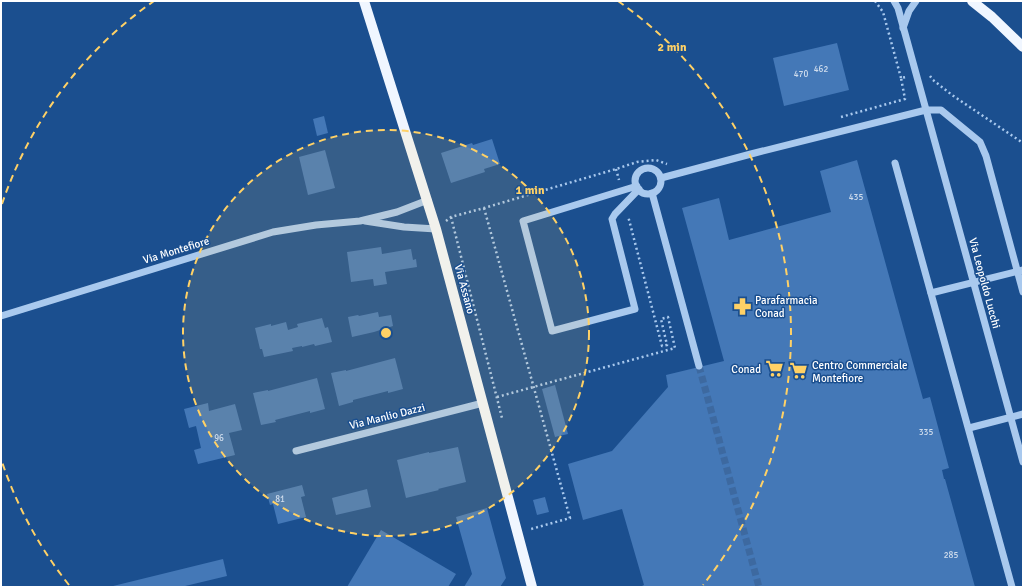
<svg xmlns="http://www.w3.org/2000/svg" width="1024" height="588" font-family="Signika,sans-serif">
	<rect width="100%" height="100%" fill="#1b4f8f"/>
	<g fill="#4478b7">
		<polygon points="837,43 849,90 784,106 773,58"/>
		<polygon points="324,116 328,133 317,136 313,119"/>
		<polygon points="492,139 500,164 484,169 485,172 451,183 441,153 472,143 473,145"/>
		<polygon points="325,150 335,188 308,195 299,157"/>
		<polygon points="857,160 923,399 930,397 949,468 942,470 944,479 945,479 975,587 640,587 644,585 622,509 583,520 568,464 612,451 668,387 666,375 724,361 682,208 719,198 729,240 831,212 820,171"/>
		<polygon points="381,247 382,254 411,249 413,260 416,259 417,267 385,272 387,284 374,286 373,279 351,282 347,252"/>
		<polygon points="378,312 379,317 391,315 393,326 374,332 352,337 348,317 358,315 359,316"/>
		<polygon points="322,318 325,328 328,327 332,342 315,346 314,344 302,347 302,346 292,348 293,351 264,357 262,349 260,349 255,328 271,324 271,326 286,322 288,330 298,327 297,324"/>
		<polygon points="395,358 403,389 388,393 388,391 353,400 353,402 339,406 331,373 346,370 346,371"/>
		<polygon points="317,378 325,409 310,413 310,411 275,420 276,422 261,425 253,393 268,390 268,391"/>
		<polygon points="555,385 568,434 555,437 542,389"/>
		<polygon points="208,403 209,411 235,404 242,430 229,433 235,455 198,464 194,450 201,448 196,426 189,428 184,409"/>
		<polygon points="458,447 466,482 438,489 439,490 406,498 397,460 429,452 429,453"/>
		<polygon points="302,485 305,496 301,497 306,517 278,524 273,504 270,505 267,494"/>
		<polygon points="367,489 371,507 336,515 332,498"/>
		<polygon points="545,497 549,512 537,515 533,500"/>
		<polygon points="487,508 506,578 500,587 464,587 472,574 456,517"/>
		<polygon points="381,530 456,574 448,587 347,587"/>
		<polygon points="223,559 227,576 181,587 109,587"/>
	</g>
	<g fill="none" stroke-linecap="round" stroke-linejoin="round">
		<polyline stroke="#3d69a0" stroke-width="7" stroke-dasharray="7 3.5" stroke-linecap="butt" points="699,366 759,587"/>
		<g stroke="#a9c9ee" stroke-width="2.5" stroke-dasharray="2 3" stroke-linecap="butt">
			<polyline points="875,1 883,12 901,78"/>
			<polyline points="930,76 933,80 952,95 1023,143"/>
			<polyline points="841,117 905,99 901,78 906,77"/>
			<polyline points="616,169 619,180"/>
			<polyline points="484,208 570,518 531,529"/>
			<polyline points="451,217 502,418"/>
			<polyline points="446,221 451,217 484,208 616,169 637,162 656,160 667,164"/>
			<polyline points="497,397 675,348 668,317 661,319 667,345 662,346 628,216"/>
		</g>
		<g stroke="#a9c9ee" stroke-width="7">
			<polyline points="894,1 898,8 1023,462"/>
			<polyline points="903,28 909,11 916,1"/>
			<polyline points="895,163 1012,587"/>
			<circle cx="648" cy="181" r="13"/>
			<polyline points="661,178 751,154 926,110 941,110 980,142 986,156 1023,292"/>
			<polyline points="637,186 523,221 552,331 635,309 612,219 615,214 639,189"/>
			<polyline points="652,193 699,366"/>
			<polyline points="365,221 404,227 436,229"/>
			<polyline points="931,293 1023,270"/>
			<polyline points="1,316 273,232 316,225 360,221 397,212 428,200"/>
			<polyline points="969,428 1023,414"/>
			<polyline points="296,451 483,403"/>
		</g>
		<g stroke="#f0f6ff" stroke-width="10">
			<polyline points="364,1 436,229 532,587"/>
			<polyline points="972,1 992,17 1023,47"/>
		</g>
	</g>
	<circle cx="386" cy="333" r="203" fill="#ffd166" fill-opacity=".12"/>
	<g fill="none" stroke="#ffd166" stroke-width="2" stroke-dasharray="7 5">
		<circle cx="386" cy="333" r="203"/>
		<path d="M69 585A405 405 0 0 1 2 462M2 204A405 405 0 0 1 154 1M618 1A405 405 0 0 1 703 585"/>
	</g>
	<defs>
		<symbol id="pharmacy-bare" viewBox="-9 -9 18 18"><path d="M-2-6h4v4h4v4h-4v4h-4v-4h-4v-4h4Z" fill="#ffd166" stroke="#1b4f8f" stroke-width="2.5" paint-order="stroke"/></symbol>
		<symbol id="supermarket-bare" viewBox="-9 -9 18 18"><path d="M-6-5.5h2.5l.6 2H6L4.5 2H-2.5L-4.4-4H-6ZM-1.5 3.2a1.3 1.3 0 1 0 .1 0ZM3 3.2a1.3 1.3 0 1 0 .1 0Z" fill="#ffd166" stroke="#1b4f8f" stroke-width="2.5" paint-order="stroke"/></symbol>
	</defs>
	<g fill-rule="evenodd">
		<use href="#pharmacy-bare" x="730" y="294" width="25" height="25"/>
		<use href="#supermarket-bare" x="762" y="356" width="25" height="25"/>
		<use href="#supermarket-bare" x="786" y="358" width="25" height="25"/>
	</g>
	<g text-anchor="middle" stroke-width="3" stroke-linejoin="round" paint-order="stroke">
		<g font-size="9" fill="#d0dded">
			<text x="821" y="72">462</text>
			<text x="801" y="77">470</text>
			<text x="856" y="200">435</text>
			<text x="926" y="435">335</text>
			<text x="219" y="441">96</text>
			<text x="280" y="502">81</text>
			<text x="951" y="558">285</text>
		</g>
		<g font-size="11" fill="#fff" stroke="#1b4f8f">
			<text transform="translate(176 250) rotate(-17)" y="4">Via Montefiore</text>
			<text transform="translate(985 283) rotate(75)" y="4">Via Leopoldo Lucchi</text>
			<text transform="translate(465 289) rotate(75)" y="4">Via Assano</text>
			<text transform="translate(387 416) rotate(-14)" y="4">Via Manlio Dazzi</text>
		</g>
		<g font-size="11" fill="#fff" stroke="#1b4f8f" text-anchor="start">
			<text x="755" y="304">Parafarmacia<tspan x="755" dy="13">Conad</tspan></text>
			<text x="812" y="369">Centro Commerciale<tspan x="812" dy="13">Montefiore</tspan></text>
			<text x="761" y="373" text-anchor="end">Conad</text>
		</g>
	</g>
	<circle cx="386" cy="333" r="6" fill="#ffd166" stroke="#1b4f8f" stroke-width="2"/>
	<g font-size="12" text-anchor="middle" font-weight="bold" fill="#ffd166" stroke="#1b4f8f" stroke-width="3" stroke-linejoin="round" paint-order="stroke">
		<text x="672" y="51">2 min</text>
		<text x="530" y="194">1 min</text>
	</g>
	<rect width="1024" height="588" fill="none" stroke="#ffffff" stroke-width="4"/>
</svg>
